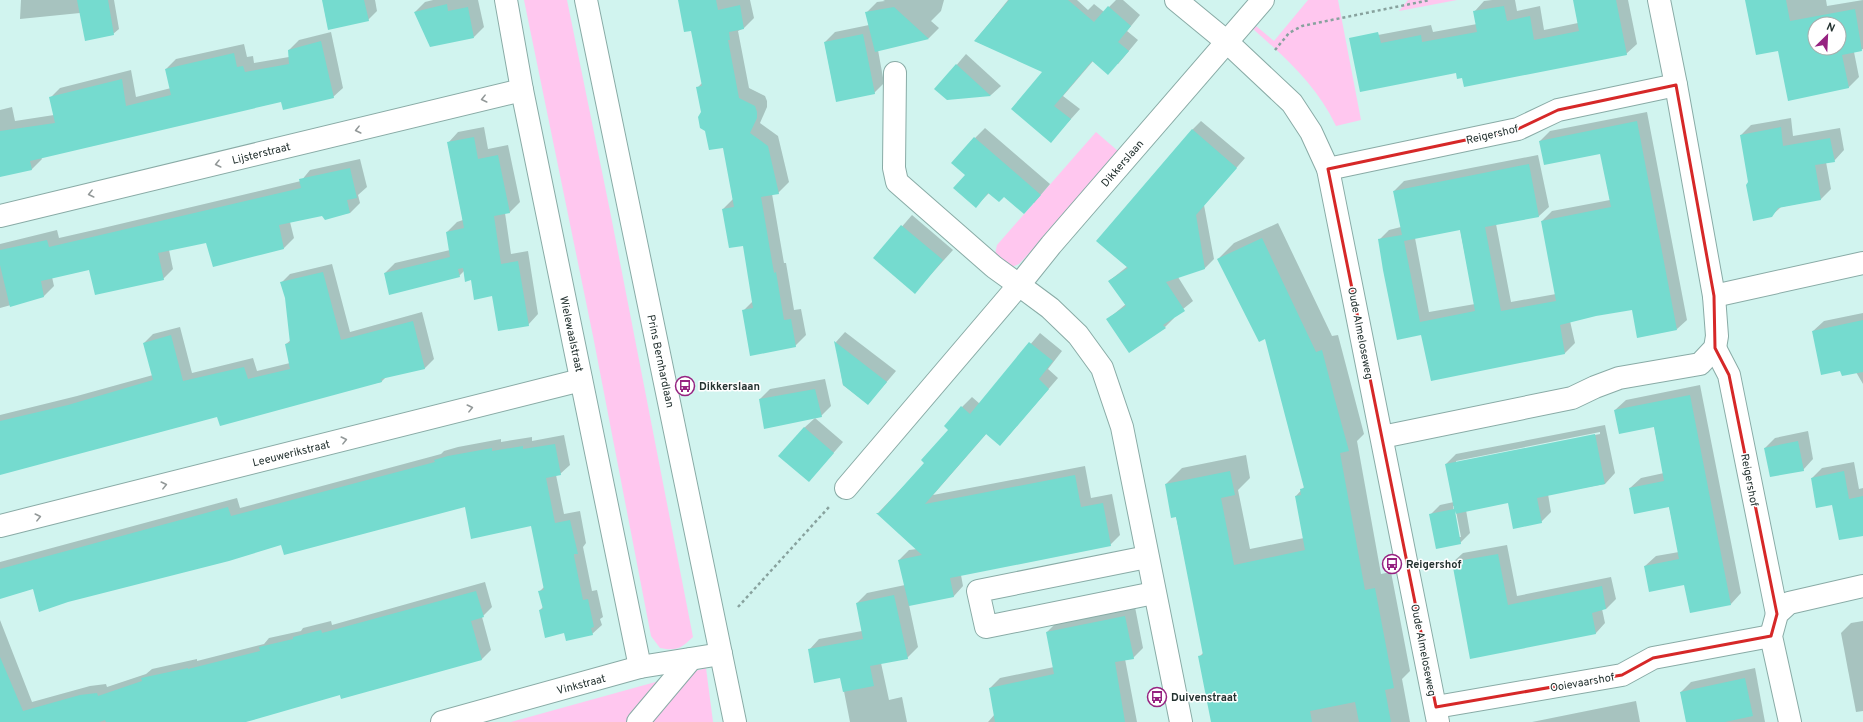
<svg xmlns="http://www.w3.org/2000/svg" width="1863" height="722" font-family="Overpass,sans-serif">
	<rect width="100%" height="100%" fill="#d1f4ef"/>
	<g fill="#ffc7ef">
		<path d="M524 0H567L610 211 693 637C680 649 677 651 660 648L651 636 593 336Z"/>
		<path d="M1308 0H1338L1361 120 1336 126C1317 86 1286 58 1253 29L1256 26 1274 41Z"/>
		<polygon points="1408,0 1457,0 1399,11"/>
		<polygon points="1096,132 1118,151 1035,247 1019,264 1009,268 995,254 997,245"/>
		<polygon points="706,668 713,722 511,722"/>
	</g>
	<g fill="#0003" fill-rule="evenodd">
		<polygon points="21,0 114,0 119,29 113,34 80,13 20,19"/>
		<polygon points="323,0 375,0 377,11 368,20"/>
		<polygon points="433,0 478,0 484,27 474,37 415,12 425,2"/>
		<polygon points="679,0 750,0 754,18 744,28 738,31 749,88 765,96 767,101 767,107 760,123 778,136 789,182 778,193 772,194 784,263 786,263 794,310 801,309 806,335 795,346 743,311 753,301 744,244 723,209 733,199 724,147 702,112 697,88 702,83 692,29"/>
		<polygon points="883,0 944,0 941,11 931,21 939,28 929,38 878,50 884,83 874,93 825,42 835,32 869,25 866,13 877,2 885,1"/>
		<polygon points="1008,0 1077,0 1088,10 1094,4 1104,12 1116,0 1123,0 1140,15 1127,31 1138,40 1118,64 1093,61 1063,96 1080,109 1051,141 1044,71 975,41"/>
		<polygon points="1492,0 1515,0 1517,11 1540,6 1544,30 1578,23 1574,0 1628,0 1637,44 1626,54 1463,77 1457,72 1362,38 1431,25 1433,32 1477,24 1474,12 1484,1"/>
		<path d="M1746 0H1826L1827 6 1863 0V49L1854 52 1859 77 1848 88 1779 50ZM1815 24H1839V48H1815Z"/>
		<polygon points="331,32 343,88 333,97 282,101 41,157 42,159 32,169 0,176 0,110 12,107 15,121 54,115 50,98 60,88 131,70 136,97 171,88 166,69 176,59 244,44 247,57 253,56 254,63 289,57 289,50 299,40"/>
		<polygon points="966,54 1001,86 991,95 947,99 936,89"/>
		<path d="M1647 112 1687 320 1677 329 1632 309 1596 315 1570 321 1575 343 1565 353 1422 334 1379 240 1389 230 1401 227 1394 191 1404 181 1538 155 1549 207 1539 216 1496 224 1511 302 1556 294 1542 221 1552 211 1610 200 1601 153 1540 141 1550 131ZM1460 229 1475 304 1429 312 1415 238Z"/>
		<polygon points="1791,118 1793,136 1840,128 1844,150 1834,161 1826,162 1831,189 1821,199 1781,207 1771,216 1749,182 1741,135 1751,125"/>
		<polygon points="1201,121 1245,158 1204,205 1214,259 1205,268 1178,277 1193,301 1173,317 1174,318 1165,327 1108,319 1126,304 1109,281 1128,266 1192,130"/>
		<polygon points="484,127 488,149 508,145 520,202 510,212 505,213 511,254 528,251 538,314 528,325 472,279 464,271 459,276 385,273 395,263 450,250 447,232 457,222 463,220 448,143 458,132"/>
		<polygon points="985,128 1050,184 1034,203 989,193 976,206 966,175 975,138"/>
		<polygon points="360,159 367,187 358,195 360,203 350,213 322,215 290,222 294,238 284,248 207,241 169,250 173,269 163,279 90,269 52,277 54,286 44,296 0,308 0,244 57,230 59,238 103,228 301,181 310,170"/>
		<polygon points="912,215 953,250 915,292 875,258"/>
		<polygon points="1278,223 1332,336 1338,335 1364,434 1357,441 1381,574 1391,572 1410,671 1402,679 1410,722 1218,722 1199,657 1204,652 1176,516 1166,484 1182,468 1246,455 1250,478 1238,490 1250,549 1304,538 1296,496 1305,486 1266,337 1218,259 1234,243"/>
		<polygon points="332,264 350,332 422,312 434,359 425,368 386,377 381,382 218,416 0,474 0,415 77,396 153,375 144,343 153,334 180,327 192,373 253,358 257,371 290,363 286,344 291,340 286,298 281,283 290,274"/>
		<polygon points="1863,313 1863,384 1856,372 1841,370 1813,331 1824,321"/>
		<polygon points="845,332 896,371 868,404 843,385 836,342"/>
		<polygon points="1040,333 1062,351 1048,369 1058,378 1009,435 987,433 933,495 1085,466 1091,498 1112,494 1120,535 1110,545 961,575 963,586 954,596 909,605 918,647 907,658 881,663 889,700 902,697 907,722 850,722 841,676 809,650 819,639 862,631 857,603 867,593 905,585 899,560 909,550 917,549 878,513 926,463 950,430 962,407 972,397 980,404"/>
		<polygon points="825,379 831,406 821,416 815,418 843,442 809,481 804,428 815,418 760,399 770,389"/>
		<polygon points="1700,385 1741,593 1731,604 1645,566 1656,556 1679,552 1669,506 1630,488 1641,478 1664,473 1654,426 1615,410 1626,400"/>
		<path d="M1605 425 1615 473 1605 484 1548 494 1551 512 1541 522 1509 502 1466 510 1470 533 1460 543 1430 515 1440 505 1454 502 1446 464 1456 454ZM1600 432V434L1456 463V461ZM1453 506H1455L1461 537H1458Z"/>
		<polygon points="1808,431 1813,459 1803,470 1765,448 1775,438"/>
		<polygon points="564,435 570,465 560,474 556,475 564,514 580,511 586,543 583,547 592,591 597,590 603,617 600,619 602,625 592,634 565,632 540,610 543,607 539,592 545,586 532,525 465,506 281,544 34,588 0,598 0,562 237,498 240,508 441,454 444,451 458,447 501,439 501,442 532,437 532,441"/>
		<polygon points="1854,462 1859,489 1863,488 1863,535 1833,504 1812,478 1822,468"/>
		<polygon points="1507,545 1517,596 1611,577 1616,599 1606,609 1602,609 1605,623 1596,633 1471,658 1453,562 1463,553"/>
		<polygon points="485,582 492,607 482,617 491,650 482,659 341,698 340,694 243,722 0,722 0,620 32,702 90,686 106,684 107,687 146,674 152,669 197,659 197,661 264,644 269,638 301,631 303,628 331,621 332,625"/>
		<polygon points="1135,607 1143,648 1133,658 1125,659 1137,722 988,722 995,714 990,688 1000,678 1054,667 1047,632 1057,622"/>
		<polygon points="1863,621 1863,711 1856,712 1841,633 1851,623"/>
		<polygon points="1755,668 1765,722 1687,722 1681,692 1691,682"/>
		<polygon points="1636,701 1640,722 1532,722"/>
	</g>
	<g fill="#75dbcf" fill-rule="evenodd">
		<polygon points="77,0 108,0 114,35 85,41"/>
		<polygon points="322,0 364,0 369,21 328,30"/>
		<polygon points="678,0 716,0 718,10 740,5 744,29 729,32 730,40 728,40 739,98 755,106 757,112 757,118 750,133 768,146 779,194 761,197 774,273 776,272 784,320 791,319 796,347 750,356 742,310 753,308 743,246 729,248 722,209 734,207 723,148 709,150 705,131 700,128 698,117 701,112 696,87 702,86 691,31 684,32"/>
		<polygon points="1009,0 1068,0 1094,22 1108,6 1131,26 1118,42 1129,51 1108,75 1092,61 1054,106 1071,119 1051,143 1011,109 1042,72 974,41"/>
		<polygon points="1573,0 1616,0 1627,55 1464,87 1462,78 1457,79 1456,73 1360,92 1349,38 1378,32 1381,43 1421,35 1422,42 1477,32 1473,11 1504,6 1507,21 1530,16 1534,40 1579,31"/>
		<path d="M1745 0H1786L1790 21 1855 9 1862 51 1842 55 1849 88 1788 101 1778 51 1756 55ZM1815 24H1839V48H1815Z"/>
		<polygon points="447,4 448,11 468,7 474,38 430,47 414,12"/>
		<polygon points="894,7 929,39 875,52 865,12"/>
		<polygon points="863,34 875,94 836,102 824,42"/>
		<polygon points="321,41 334,98 283,110 281,102 30,161 32,170 0,177 0,131 55,123 49,97 122,79 126,106 171,95 165,69 234,53 237,67 243,66 245,72 289,64 288,50"/>
		<polygon points="956,64 991,96 947,100 934,89"/>
		<path d="M1637 121 1677 330 1637 338 1632 310 1596 316 1560 325 1565 354 1431 381 1421 335 1397 340 1383 270 1378 239 1402 235 1393 191 1529 164 1539 217 1485 227 1501 311 1556 301 1541 221 1611 207 1600 154 1544 165 1539 141ZM1460 230 1475 311 1420 322 1404 241Z"/>
		<polygon points="1781,127 1783,146 1830,138 1835,162 1815,165 1821,200 1778,208 1772,217 1753,221 1746,185 1748,182 1740,135"/>
		<polygon points="1192,129 1237,168 1196,215 1205,269 1166,282 1185,311 1163,325 1166,328 1129,353 1106,319 1126,306 1108,281 1128,268 1096,241"/>
		<polygon points="474,137 478,159 498,155 510,213 494,216 501,264 518,261 529,326 498,331 492,296 474,300 471,280 465,282 463,268 458,269 460,277 389,295 384,273 450,257 446,232 464,228 447,142"/>
		<polygon points="974,137 1041,195 1024,214 1004,197 999,202 988,193 976,208 953,188 965,175 951,163"/>
		<polygon points="350,168 357,198 347,200 350,213 325,220 322,216 279,225 284,249 213,267 206,243 158,253 164,280 95,295 89,270 41,281 44,297 10,307 0,265 0,250 47,240 49,247 92,237 301,188 299,179"/>
		<polygon points="901,225 943,260 915,294 873,258"/>
		<polygon points="1262,238 1316,352 1322,350 1335,400 1349,451 1340,453 1365,590 1375,588 1394,688 1385,690 1391,722 1359,722 1355,702 1310,711 1312,722 1211,722 1198,656 1203,655 1176,517 1171,518 1165,484 1230,471 1235,495 1221,498 1234,565 1305,550 1295,496 1301,495 1300,489 1304,488 1265,339 1259,342 1217,259"/>
		<polygon points="323,272 341,340 413,321 425,369 381,379 382,382 220,426 217,417 0,475 0,421 68,405 153,380 143,343 171,335 183,381 244,367 248,379 290,369 285,344 290,343 285,298 280,282"/>
		<polygon points="1863,320 1863,372 1842,376 1840,371 1821,375 1812,331"/>
		<polygon points="834,341 887,382 868,405 843,385"/>
		<polygon points="1029,342 1053,361 1039,379 1049,389 1000,446 986,434 925,504 1075,475 1081,507 1103,503 1111,546 950,578 954,597 909,606 898,560 922,555 876,513 879,513 924,463 921,460 948,430 944,426 961,406 970,414"/>
		<polygon points="815,389 822,417 764,429 759,399"/>
		<polygon points="1690,395 1731,605 1690,613 1684,585 1649,592 1644,566 1679,559 1669,507 1634,514 1629,488 1664,481 1654,427 1619,434 1614,410"/>
		<polygon points="804,427 834,453 809,482 778,456"/>
		<polygon points="1595,434 1605,484 1537,498 1542,523 1513,529 1508,503 1455,514 1455,511 1461,544 1436,549 1429,514 1454,509 1445,464"/>
		<polygon points="1798,441 1804,471 1770,477 1764,448"/>
		<polygon points="555,444 561,475 546,478 555,523 570,520 578,554 574,554 574,556 583,600 588,599 594,627 591,628 593,635 566,641 564,633 545,638 539,610 543,609 538,591 544,590 531,526 471,539 465,507 284,555 281,545 229,561 68,602 39,612 33,589 0,599 0,569 228,507 231,516 435,462 434,460 448,456 492,448 492,451 523,446 523,449"/>
		<polygon points="1844,471 1849,499 1863,496 1863,536 1839,540 1832,505 1816,508 1811,478"/>
		<polygon points="1498,554 1508,605 1602,586 1606,609 1592,613 1596,634 1470,659 1452,562"/>
		<polygon points="476,591 484,617 471,621 482,660 341,699 340,695 246,722 106,722 105,720 99,722 0,722 0,657 23,711 80,695 97,693 98,696 142,681 141,678 188,668 188,669 260,651 259,647 293,639 293,637 321,630 322,633"/>
		<polygon points="894,595 908,659 870,666 874,686 843,692 840,678 814,683 808,649 863,639 856,603"/>
		<polygon points="1125,616 1134,659 1115,662 1125,722 995,722 989,688 1054,674 1046,632"/>
		<polygon points="1745,678 1753,716 1725,722 1686,722 1680,692"/>
	</g>
	<g fill="none" stroke-linecap="round" stroke-linejoin="round">
		<defs>
			<g id="minor">
				<polyline points="506,0 522,90 640,667"/>
				<polyline points="586,0 735,722"/>
				<polyline points="1176,0 1227,42 1292,103 1311,132 1328,169 1438,722"/>
				<polyline points="1328,169 1518,129 1558,110 1676,85"/>
				<polyline points="0,216 522,90"/>
				<polyline points="1714,296 1863,263"/>
				<polyline points="1715,348 1729,375 1777,614"/>
				<polyline points="1382,437 1572,398 1595,387 1619,378 1700,364 1715,348 1717,336 1714,296 1676,85 1659,0"/>
				<polyline points="846,488 1019,285 994,267 897,182 894,168 895,73"/>
				<polyline points="0,526 581,380"/>
				<polyline points="1147,557 978,591 986,627 1154,593"/>
				<polyline points="1436,707 1622,675 1653,658 1771,636"/>
				<polyline points="442,722 640,667 721,654"/>
				<polyline points="638,722 691,659"/>
				<polyline points="1181,722 1122,427 1102,368 1078,335 1050,308 1019,285 1051,245 1263,0"/>
				<polyline points="1790,722 1771,636 1777,614 1789,603 1863,586"/>
			</g>
		</defs>
		<use href="#minor" stroke="#89aba6" stroke-width="24"/>
		<g stroke="#88a29e" stroke-width="2.5" stroke-dasharray="3 3" stroke-linecap="butt">
			<polyline points="1275,50 1289,33 1302,26 1430,0"/>
			<polyline points="738,607 829,507"/>
		</g>
		<use href="#minor" stroke="#fff" stroke-width="22"/>
	</g>
	<defs><path id="oneway-chevron" d="M-2-3.5L2.5 0L-2 3.5" fill="none" stroke-width="1.6" stroke-linecap="round" stroke-linejoin="round"/></defs>
	<g stroke="#929898">
		<use href="#oneway-chevron" transform="translate(484 99) rotate(166)"/>
		<use href="#oneway-chevron" transform="translate(358 130) rotate(166)"/>
		<use href="#oneway-chevron" transform="translate(218 164) rotate(166)"/>
		<use href="#oneway-chevron" transform="translate(91 194) rotate(166)"/>
		<use href="#oneway-chevron" transform="translate(470 408) rotate(-14)"/>
		<use href="#oneway-chevron" transform="translate(344 440) rotate(-14)"/>
		<use href="#oneway-chevron" transform="translate(164 485) rotate(-14)"/>
		<use href="#oneway-chevron" transform="translate(38 517) rotate(-14)"/>
	</g>
	<path fill="none" stroke="#d62828" stroke-width="3" stroke-linejoin="round" d="M1676 85 1714 296 1715 348 1729 375 1777 614 1771 636 1653 658 1622 675 1436 707 1328 169 1518 129 1558 110Z"/>
	<defs>
		<symbol id="bus-ring" viewBox="-11 -11 22 22"><circle r="9.5" fill="#fff" stroke="#962381" stroke-width="1.5"/><path d="M-5-6H5V4H4V6H2V4H-2V6H-4V4H-5ZM-3.5-4V0h7V-4ZM-3.5 1.2v1.5H-2V1.2ZM2 1.2v1.5H3.5V1.2Z" fill="#962381"/></symbol>
	</defs>
	<g fill-rule="evenodd">
		<use href="#bus-ring" x="674" y="375" width="22" height="22"/>
		<use href="#bus-ring" x="1381" y="553" width="22" height="22"/>
		<use href="#bus-ring" x="1146" y="686" width="22" height="22"/>
	</g>
	<g text-anchor="middle" stroke-width="3" stroke-linejoin="round" paint-order="stroke">
		<g font-size="11" fill="#243230" stroke="#fff">
			<text transform="translate(1492 134) rotate(-13)" y="4">Reigershof</text>
			<text transform="translate(261 153) rotate(-14)" y="4">Lijsterstraat</text>
			<text transform="translate(1122 163) rotate(-49)" y="4">Dikkerslaan</text>
			<text transform="translate(1361 333) rotate(79)" y="4">Oude Almeloseweg</text>
			<text transform="translate(572 334) rotate(78)" y="4">Wielewaalstraat</text>
			<text transform="translate(661 361) rotate(78)" y="4">Prins Bernhardlaan</text>
			<text transform="translate(291 453) rotate(-14)" y="4">Leeuwerikstraat</text>
			<text transform="translate(1750 480) rotate(79)" y="4">Reigershof</text>
			<text transform="translate(1424 650) rotate(79)" y="4">Oude Almeloseweg</text>
			<text transform="translate(1582 682) rotate(-10)" y="4">Ooievaarshof</text>
			<text transform="translate(581 684) rotate(-15)" y="4">Vinkstraat</text>
		</g>
		<g font-size="11" font-weight="bold" fill="#243230" stroke="#fff" text-anchor="start">
			<text x="699" y="390">Dikkerslaan</text>
			<text x="1406" y="568">Reigershof</text>
			<text x="1171" y="701">Duivenstraat</text>
		</g>
	</g>
	<g transform="translate(1827 36) rotate(24)"><circle r="19" fill="#ffffff" stroke="#a7adac"/>
	<path d="M0-3L7 15L0 10L-7 15Z" fill="#962381"/>
	<text y="-6" font-size="11" font-weight="bold" text-anchor="middle" fill="#243230">N</text>
	</g>
</svg>
